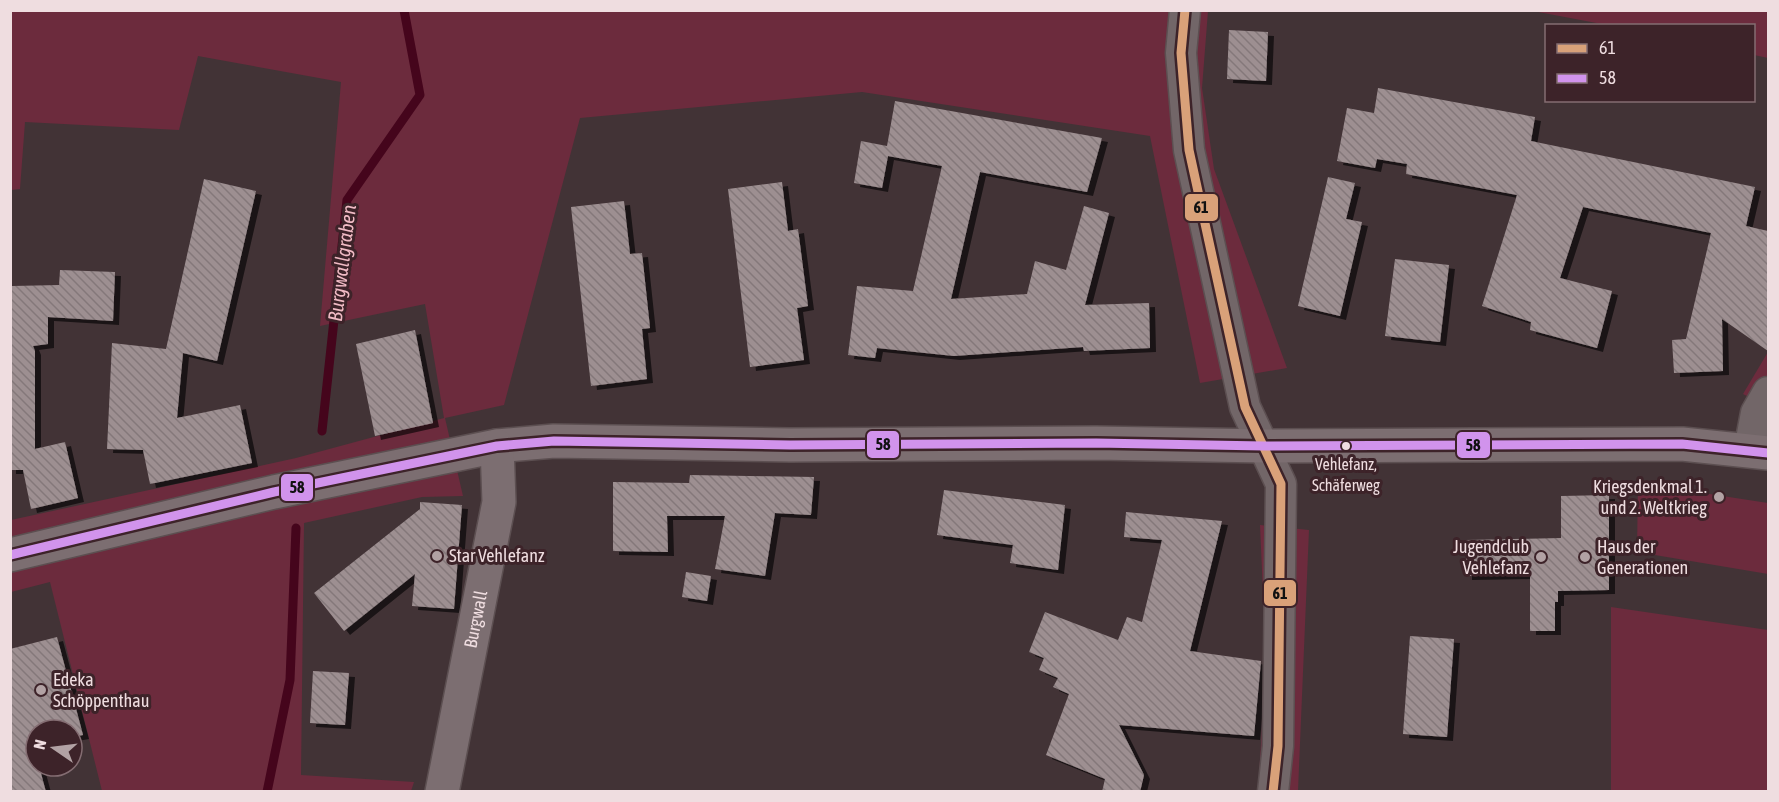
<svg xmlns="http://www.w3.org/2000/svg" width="1779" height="802" font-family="'Asap Condensed',sans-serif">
	<defs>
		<pattern id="building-back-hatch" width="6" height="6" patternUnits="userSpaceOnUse" patternTransform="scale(1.5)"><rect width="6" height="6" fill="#9d8f91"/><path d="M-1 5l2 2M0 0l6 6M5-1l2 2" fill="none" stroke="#84787a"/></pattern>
		<filter id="shadow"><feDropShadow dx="6" dy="4" stdDeviation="0" flood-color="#0009"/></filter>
	</defs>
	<rect width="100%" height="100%" fill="#423336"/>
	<g fill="#6c2b3d">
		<polygon points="11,11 1208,11 1202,88 1214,169 1287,368 1200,383 1150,136 862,92 580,118 504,405 445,418 463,496 422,497 304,523 301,775 414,782 411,791 102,791 50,582 11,592 11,520 296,458 444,418 425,304 320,326 341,82 198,56 179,130 25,122 20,189 11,190"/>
		<polygon points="1533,11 1768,11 1768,58 1754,55 1754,26 1607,25"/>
		<polygon points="1768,352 1768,407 1743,394"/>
		<polygon points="1638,483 1768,503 1768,574 1637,552"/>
		<polygon points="1260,525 1309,530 1298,791 1258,792 1266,662"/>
		<polygon points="1611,607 1768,630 1768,791 1611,791"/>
	</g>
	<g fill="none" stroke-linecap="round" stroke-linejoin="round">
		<g stroke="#45051c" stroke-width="9">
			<polyline points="322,431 347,200 420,95 404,10"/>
			<polyline points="267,792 290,680 296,528"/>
		</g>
	</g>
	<g fill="url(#building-back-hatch)" filter="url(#shadow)">
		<polygon points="1229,30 1268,32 1266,81 1227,79"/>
		<polygon points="1378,88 1535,117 1531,141 1755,187 1746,226 1768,231 1768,351 1722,319 1723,371 1674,373 1672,340 1686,339 1711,233 1583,207 1560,278 1612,291 1597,348 1530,330 1531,322 1482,306 1517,195 1406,174 1407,164 1377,159 1375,168 1337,161 1347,108 1374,113"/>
		<polygon points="895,101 1102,138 1087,192 980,172 951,299 1027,294 1035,261 1066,270 1084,206 1109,213 1085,305 1149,303 1150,348 1084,351 1083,347 954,356 877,348 875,358 848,355 857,286 913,291 942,166 888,156 882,188 854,183 861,141 887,146"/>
		<polygon points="1328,177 1355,183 1346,219 1362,222 1340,316 1298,306"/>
		<polygon points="204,179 256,191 217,361 183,353 177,418 240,405 252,463 150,484 143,450 107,449 112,343 166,349"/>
		<polygon points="782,182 788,231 798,229 808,306 797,308 804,360 750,367 728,189"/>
		<polygon points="624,201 630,254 642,253 650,328 642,329 647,379 591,386 571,207"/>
		<polygon points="1395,259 1449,265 1440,342 1385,336"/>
		<polygon points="60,270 115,272 113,321 48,317 48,344 33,346 35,351 35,449 65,442 78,498 31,509 23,470 10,470 10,294 12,286 59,285"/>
		<polygon points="415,330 433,423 375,436 356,344"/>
		<polygon points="690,475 814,477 811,515 775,513 765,576 715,569 725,516 667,516 668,552 613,551 613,482 689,483"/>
		<polygon points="944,490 1065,505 1058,570 1010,563 1013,545 937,535"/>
		<polygon points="1609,495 1609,590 1558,591 1558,602 1555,602 1555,631 1530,631 1530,575 1466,576 1466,540 1561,538 1561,496"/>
		<polygon points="420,502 462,505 454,609 412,606 415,574 344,631 314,593 420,509"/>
		<polygon points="1126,512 1222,521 1190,651 1261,661 1254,736 1119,725 1144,775 1140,792 1102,792 1105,779 1046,755 1069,694 1053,687 1058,678 1039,670 1044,658 1029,652 1045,612 1118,640 1127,617 1142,622 1162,540 1124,537"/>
		<polygon points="686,572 711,576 707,601 682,597"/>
		<polygon points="1410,636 1454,639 1447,737 1403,734"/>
		<polygon points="57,637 83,735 72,737 72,730 36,730 36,766 39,766 46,792 10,792 10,649"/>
		<polygon points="313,671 349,673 345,725 310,723"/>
	</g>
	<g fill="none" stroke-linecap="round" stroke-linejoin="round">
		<defs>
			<g id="street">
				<polyline points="1185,10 1181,53 1189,150 1245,407 1281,484 1278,746 1273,792"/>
				<polyline points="1749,450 1756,413 1768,392"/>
			</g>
			<g id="secondary">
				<polyline points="10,555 274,492 497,446 554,441 790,445 1096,443 1264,446 1682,444 1768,453"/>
				<path id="s1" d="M442 792 499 502 497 446"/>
			</g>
		</defs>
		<use href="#street" stroke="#5c4f51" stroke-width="33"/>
		<use href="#secondary" stroke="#5c4f51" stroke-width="36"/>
		<use href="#street" stroke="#726668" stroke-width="30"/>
		<use href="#secondary" stroke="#7c6e71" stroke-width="33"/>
		<defs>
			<polyline id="bus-1" points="1185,10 1181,53 1189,150 1245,407 1281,484 1278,746 1273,792"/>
			<polyline id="bus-2" points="10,555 274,492 497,446 554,441 790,445 1096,443 1264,446 1682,444 1768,453"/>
		</defs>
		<use href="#bus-1" stroke="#3d2329" stroke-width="14"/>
		<use href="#bus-2" stroke="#3d2329" stroke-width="14"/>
		<use href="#bus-1" stroke="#d9a179" stroke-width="9"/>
		<use href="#bus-2" stroke="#d193ec" stroke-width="9"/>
	</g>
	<circle fill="#efdde0" stroke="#3d2329" stroke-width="2" cx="1346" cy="446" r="5"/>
	<g fill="#b2a2a4" stroke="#3d2329" stroke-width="2">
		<circle cx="1719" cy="497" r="6"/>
		<circle cx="437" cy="556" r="6"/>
		<circle cx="1541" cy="557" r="6"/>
		<circle cx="1585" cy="557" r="6"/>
		<circle cx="41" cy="690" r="6"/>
	</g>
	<g text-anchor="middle" stroke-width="6" stroke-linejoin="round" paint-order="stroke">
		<g font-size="16" fill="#efdde0" stroke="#3d2329">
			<text x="1346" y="470">Vehlefanz,<tspan x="1346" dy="21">Schäferweg</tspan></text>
		</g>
		<g font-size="18" fill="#efdde0" stroke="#3d2329" text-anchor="start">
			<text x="1707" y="493" text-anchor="end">Kriegsdenkmal 1.<tspan x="1707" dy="21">und 2. Weltkrieg</tspan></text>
			<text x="1529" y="553" text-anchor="end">Jugendclub<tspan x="1529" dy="21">Vehlefanz</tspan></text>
			<text x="1597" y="553">Haus der<tspan x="1597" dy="21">Generationen</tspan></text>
			<text x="449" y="562">Star Vehlefanz</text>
			<text x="53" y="686">Edeka<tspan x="53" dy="21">Schöppenthau</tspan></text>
		</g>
		<g font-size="18" fill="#efdde0" stroke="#3d2329">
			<text dy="6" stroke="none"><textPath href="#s1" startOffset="176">Burgwall</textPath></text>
		</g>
		<g font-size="20" font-style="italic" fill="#f0bac4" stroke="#3d2329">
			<text transform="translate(342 263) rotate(-83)" y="7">Burgwallgraben</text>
		</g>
	</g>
	<g stroke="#3d2329" stroke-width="2">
		<rect x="1184" y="193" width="35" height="29" rx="6" fill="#d9a179"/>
		<rect x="866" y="430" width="34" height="29" rx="6" fill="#d193ec"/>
		<rect x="1456" y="431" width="35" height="28" rx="6" fill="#d193ec"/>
		<rect x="280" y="473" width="34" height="29" rx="6" fill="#d193ec"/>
		<rect x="1263" y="579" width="34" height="28" rx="6" fill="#d9a179"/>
	</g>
	<g font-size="16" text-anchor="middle" font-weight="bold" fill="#111">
		<text x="1201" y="213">61</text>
		<text x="883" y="450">58</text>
		<text x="1473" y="451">58</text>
		<text x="297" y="493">58</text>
		<text x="1280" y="599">61</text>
	</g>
	<rect width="1779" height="802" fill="none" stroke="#efdde0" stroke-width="24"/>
	<rect x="1545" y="24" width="210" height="78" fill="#3d2329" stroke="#846d72" stroke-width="1.5"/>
	<rect x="1557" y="44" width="30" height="9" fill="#d9a179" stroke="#846d72" stroke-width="1.5"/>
	<text x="1599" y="54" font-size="18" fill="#efdde0">61</text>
	<rect x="1557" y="74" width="30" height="9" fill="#d193ec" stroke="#846d72" stroke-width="1.5"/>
	<text x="1599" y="84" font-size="18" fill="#efdde0">58</text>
	<g transform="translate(54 748) rotate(284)"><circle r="28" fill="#3d2329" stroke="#846d72" stroke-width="1.5"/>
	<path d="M0-4.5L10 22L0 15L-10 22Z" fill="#b2a2a4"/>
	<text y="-9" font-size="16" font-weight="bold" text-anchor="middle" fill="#efdde0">N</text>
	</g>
</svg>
